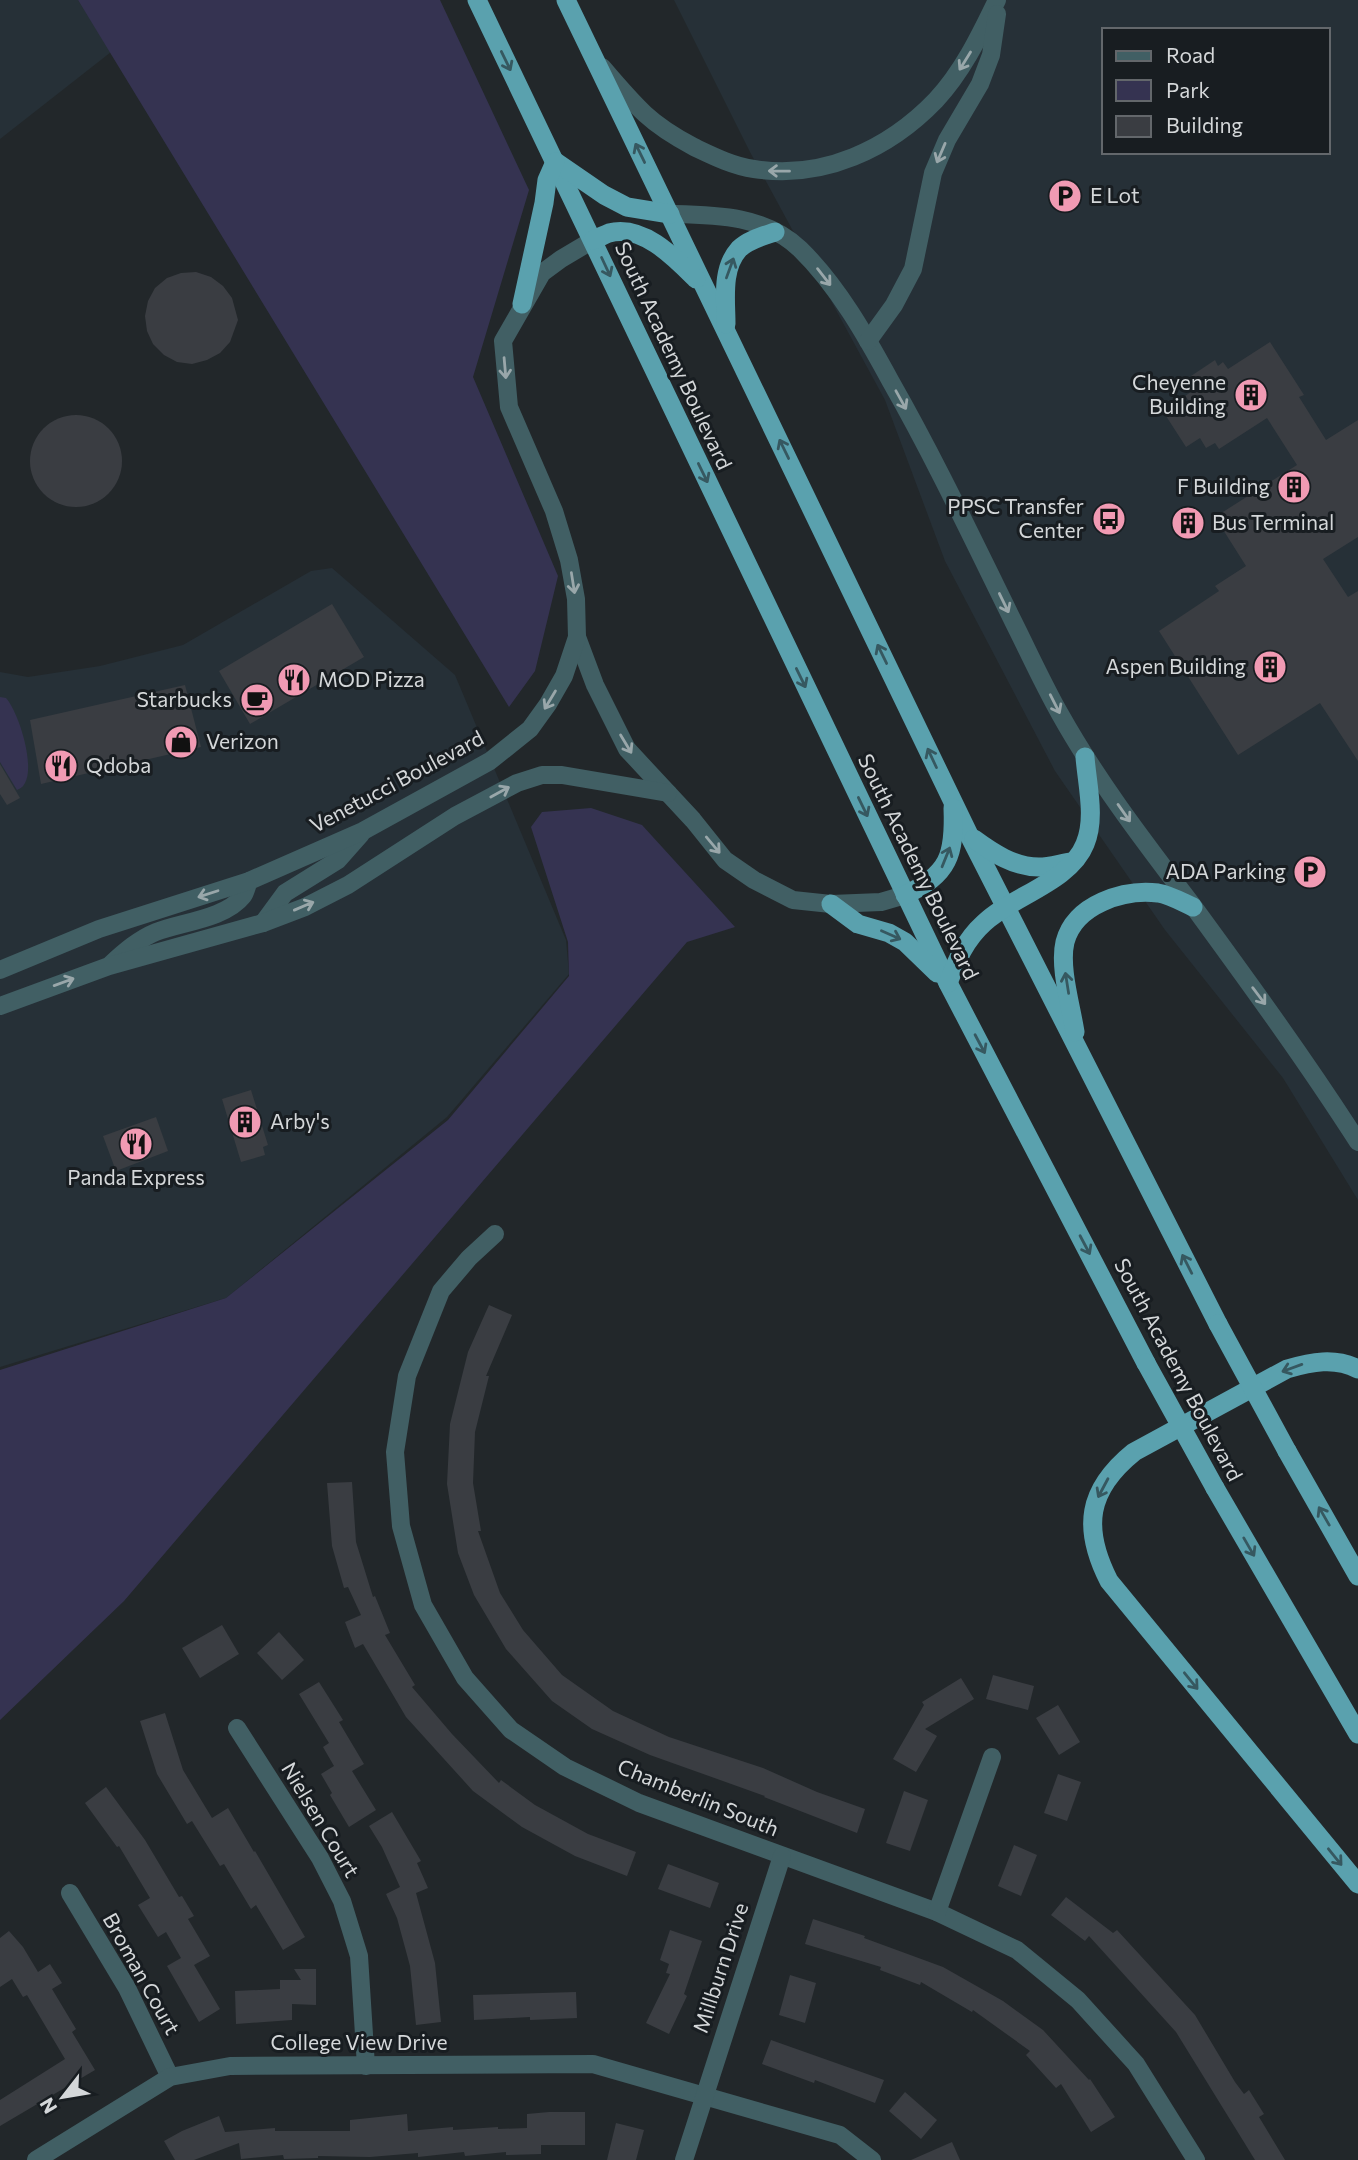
<svg xmlns="http://www.w3.org/2000/svg" width="1358" height="2160" font-family="Commissioner,sans-serif">
	<rect width="100%" height="100%" fill="#22272a"/>
	<g fill="#263037" fill-rule="evenodd">
		<polygon points="0,0 78,0 111,52 0,139"/>
		<path d="M674 0H1358V1200L1283 1078 1165 930 1055 771 945 561 885 400 750 152ZM1104 30H1328V152H1104Z"/>
		<polygon points="332,568 455,675 566,940 569,974 447,1117 226,1298 0,1367 0,672 28,677 100,666 183,645 311,571"/>
	</g>
	<g fill="#353351">
		<polygon points="78,0 440,0 529,190 473,377 558,576 535,671 509,707"/>
		<path d="M0 697 6 698C19 713 35 765 25 783 23 787 21 788 17 790L0 762Z"/>
		<polygon points="591,808 642,825 735,927 687,942 124,1601 0,1720 0,1370 226,1298 448,1120 569,976 568,942 531,827 542,812"/>
	</g>
	<g fill="#3a3d42">
		<polygon points="196,272 211,277 223,286 232,298 238,320 230,342 220,353 207,360 192,364 177,362 164,355 153,344 147,331 145,316 148,301 155,288 167,278 181,273"/>
		<polygon points="1270,342 1304,395 1299,397 1326,440 1358,420 1358,537 1323,559 1348,597 1358,591 1358,761 1320,703 1238,755 1159,631 1219,591 1215,586 1246,566 1215,517 1297,465 1267,418 1219,449 1215,443 1206,448 1200,438 1186,447 1166,416 1189,401 1185,396 1198,387 1191,376 1215,360 1218,366 1223,362 1228,369"/>
		<circle cx="76" cy="461" r="46"/>
		<polygon points="332,604 364,657 250,724 219,671"/>
		<polygon points="185,685 201,747 41,784 30,720"/>
		<polygon points="0,764 20,798 7,805 0,794"/>
		<polygon points="251,1090 268,1145 263,1147 265,1155 241,1162 222,1099"/>
		<polygon points="156,1117 168,1151 116,1171 103,1136"/>
		<polygon points="489,1305 512,1315 486,1376 489,1376 475,1432 473,1483 481,1531 478,1531 500,1593 523,1630 562,1675 613,1711 669,1737 763,1768 817,1792 865,1809 857,1833 764,1797 765,1796 650,1755 592,1729 552,1701 506,1649 474,1595 458,1553 447,1484 450,1424 468,1352"/>
		<polygon points="352,1482 356,1542 373,1597 375,1596 390,1633 385,1635 415,1685 412,1687 452,1734 499,1783 501,1780 535,1805 588,1834 636,1852 627,1876 575,1856 522,1827 473,1791 406,1717 363,1644 355,1648 345,1622 361,1615 348,1587 344,1588 332,1546 327,1483"/>
		<polygon points="222,1625 239,1654 200,1678 182,1648"/>
		<polygon points="279,1632 304,1660 282,1680 257,1653"/>
		<polygon points="993,1675 1034,1686 1028,1710 986,1699"/>
		<polygon points="961,1678 974,1699 925,1729 937,1736 916,1772 893,1759 924,1705 922,1702"/>
		<polygon points="319,1682 343,1720 339,1722 364,1764 352,1771 376,1810 349,1827 330,1795 332,1793 321,1774 334,1766 323,1747 329,1743 299,1694"/>
		<polygon points="1058,1705 1080,1742 1059,1755 1036,1718"/>
		<polygon points="165,1713 183,1770 212,1818 228,1808 254,1852 255,1851 305,1937 283,1950 256,1905 251,1909 224,1864 220,1866 192,1821 187,1824 157,1774 140,1721"/>
		<polygon points="1058,1774 1081,1782 1067,1821 1044,1813"/>
		<polygon points="106,1787 145,1840 179,1897 182,1896 194,1916 188,1919 210,1956 194,1965 220,2009 199,2022 167,1966 181,1958 166,1932 158,1937 138,1905 150,1898 119,1846 117,1847 85,1803"/>
		<polygon points="904,1791 928,1800 910,1851 886,1843"/>
		<polygon points="392,1812 421,1861 417,1863 428,1888 416,1893 435,1963 441,2022 416,2025 410,1966 397,1918 386,1894 400,1887 382,1847 369,1826"/>
		<polygon points="1014,1845 1037,1855 1021,1896 998,1886"/>
		<polygon points="668,1864 719,1883 710,1908 658,1889"/>
		<polygon points="1066,1897 1113,1933 1117,1930 1195,2015 1235,2082 1244,2094 1249,2090 1264,2114 1259,2117 1285,2160 1255,2160 1176,2032 1089,1936 1085,1941 1051,1915"/>
		<polygon points="813,1919 865,1936 864,1938 943,1967 1003,2001 1043,2030 1089,2080 1090,2079 1115,2117 1091,2132 1061,2084 1056,2088 1026,2055 1030,2051 973,2010 972,2012 921,1982 920,1985 880,1970 881,1967 805,1944"/>
		<polygon points="670,1930 702,1941 684,1994 687,1996 669,2034 646,2023 670,1974 666,1973 669,1964 660,1960"/>
		<polygon points="9,1931 23,1947 38,1972 50,1964 62,1983 52,1989 76,2029 72,2032 95,2070 0,2126 0,2100 65,2059 27,1995 23,1997 12,1979 0,1987 0,1938"/>
		<polygon points="294,1969 316,1969 316,2005 292,2004 292,2020 236,2024 235,1991 280,1989 280,1980 301,1980"/>
		<polygon points="790,1975 816,1983 805,2023 779,2015"/>
		<polygon points="576,1992 577,2018 530,2020 530,2017 474,2020 473,1995"/>
		<polygon points="771,2040 884,2080 875,2103 815,2080 814,2083 762,2064"/>
		<polygon points="905,2092 937,2120 921,2139 889,2111"/>
		<polygon points="549,2112 585,2112 585,2145 541,2145 541,2154 506,2155 506,2152 465,2156 464,2152 418,2157 418,2153 370,2157 318,2156 318,2158 284,2159 283,2155 241,2159 239,2143 194,2160 175,2160 164,2141 182,2131 219,2116 225,2132 275,2128 275,2131 350,2131 350,2120 407,2114 408,2131 453,2127 453,2130 498,2127 498,2129 527,2128 527,2114"/>
		<polygon points="616,2123 644,2130 636,2160 607,2160"/>
		<polygon points="952,2142 960,2160 911,2160"/>
	</g>
	<g fill="none" stroke-linecap="round" stroke-linejoin="round">
		<g stroke="#415f64" stroke-width="18">
			<path d="M602 67C616 83 630 100 645 114 659 127 677 138 694 147 713 156 733 166 754 169 823 180 889 149 936 100 963 71 980 35 997 0"/>
			<path d="M670 214C715 215 765 215 800 249 838 286 866 336 891 382 936 461 974 542 1014 623 1029 653 1043 684 1060 714 1098 782 1146 844 1193 906 1250 984 1306 1061 1358 1142"/>
			<polyline points="868,341 894,305 913,269 933,173 947,140 980,84 991,55 997,14"/>
			<polyline points="831,904 881,902 905,895"/>
			<polyline points="495,1234 469,1258 441,1291 407,1376 395,1452 401,1526 423,1605 465,1678 511,1730 565,1767 639,1803 937,1912 1017,1950 1078,2000 1136,2064 1196,2160"/>
			<polyline points="237,1728 320,1858 342,1901 359,1956 366,2066"/>
			<polyline points="70,1893 127,1988 170,2077"/>
			<polyline points="937,1912 992,1757"/>
			<polyline points="36,2160 170,2077 230,2066 593,2064 840,2135 872,2160"/>
			<polyline points="684,2160 782,1856"/>
		</g>
		<g stroke="#415f64" stroke-width="18">
			<polyline points="577,637 595,685 627,749 693,820 725,860 754,880 793,900 831,904"/>
			<polyline points="263,923 285,893 338,860 361,834"/>
			<path d="M111 964C125 951 139 939 156 932 181 922 225 919 243 896 246 892 247 885 249 881"/>
			<polyline points="0,970 99,929 249,881 363,831 490,761 530,729 548,704 564,676 577,637 576,599 569,560 554,511 509,407 503,341 542,273 561,259 593,240"/>
			<polyline points="0,1006 109,966 263,923 305,907 348,885 455,816 517,783 542,775 562,775 668,793"/>
		</g>
		<g stroke="#5aa1ae" stroke-width="19">
			<polyline points="477,0 948,983 1146,1363"/>
			<polyline points="566,0 969,835 1218,1324"/>
			<polyline points="556,162 604,195 627,207 670,214"/>
			<path d="M593 240C598 238 604 235 609 233 643 224 675 258 696 279"/>
			<polyline points="522,304 544,203 547,180 555,162"/>
			<path d="M726 324C726 300 721 269 739 249 748 240 763 236 775 232"/>
			<path d="M974 839C993 853 1014 867 1039 867 1050 867 1062 863 1072 862"/>
			<path d="M905 895C949 874 955 855 953 808"/>
			<polyline points="831,904 858,924 889,933 905,942 937,973"/>
			<path d="M948 983C957 960 965 940 984 923 1012 896 1070 882 1085 844 1096 818 1087 784 1085 757"/>
			<path d="M1075 1032C1071 1006 1059 967 1065 942 1075 904 1124 889 1158 893 1170 895 1182 902 1193 907"/>
			<path d="M1358 1369C1335 1357 1311 1362 1287 1369L1134 1452C1087 1490 1082 1528 1109 1581L1358 1884"/>
			<polyline points="1287,1451 1358,1576"/>
			<polyline points="1215,1488 1358,1734"/>
		</g>
		<g stroke="#5aa1ae" stroke-width="19">
			<polyline points="1218,1324 1287,1451"/>
			<polyline points="1146,1363 1215,1488"/>
		</g>
	</g>
	<defs><path id="oneway-shaft" d="M-6 0H5M1.5-3L5.5 0L1.5 3" fill="none" stroke-width="1.6" stroke-linecap="round" stroke-linejoin="round" transform="scale(1.75)"/></defs>
	<g stroke="#365860">
		<use href="#oneway-shaft" transform="translate(506 61) rotate(64)"/>
		<use href="#oneway-shaft" transform="translate(640 153) rotate(-116)"/>
		<use href="#oneway-shaft" transform="translate(606 267) rotate(65)"/>
		<use href="#oneway-shaft" transform="translate(730 268) rotate(-70)"/>
		<use href="#oneway-shaft" transform="translate(784 449) rotate(-116)"/>
		<use href="#oneway-shaft" transform="translate(703 473) rotate(64)"/>
		<use href="#oneway-shaft" transform="translate(882 654) rotate(-116)"/>
		<use href="#oneway-shaft" transform="translate(801 678) rotate(64)"/>
		<use href="#oneway-shaft" transform="translate(932 758) rotate(-115)"/>
		<use href="#oneway-shaft" transform="translate(863 807) rotate(64)"/>
		<use href="#oneway-shaft" transform="translate(946 857) rotate(-68)"/>
		<use href="#oneway-shaft" transform="translate(891 935) rotate(24)"/>
		<use href="#oneway-shaft" transform="translate(1067 983) rotate(-99)"/>
		<use href="#oneway-shaft" transform="translate(980 1044) rotate(62)"/>
		<use href="#oneway-shaft" transform="translate(1085 1245) rotate(62)"/>
		<use href="#oneway-shaft" transform="translate(1187 1264) rotate(-117)"/>
		<use href="#oneway-shaft" transform="translate(1292 1368) rotate(160)"/>
		<use href="#oneway-shaft" transform="translate(1103 1488) rotate(118)"/>
		<use href="#oneway-shaft" transform="translate(1324 1516) rotate(-120)"/>
		<use href="#oneway-shaft" transform="translate(1249 1547) rotate(60)"/>
		<use href="#oneway-shaft" transform="translate(1191 1681) rotate(51)"/>
		<use href="#oneway-shaft" transform="translate(1335 1857) rotate(51)"/>
	</g>
	<g stroke="#99a7aa">
		<use href="#oneway-shaft" transform="translate(965 61) rotate(122)"/>
		<use href="#oneway-shaft" transform="translate(941 153) rotate(113)"/>
		<use href="#oneway-shaft" transform="translate(779 171) rotate(-179)"/>
		<use href="#oneway-shaft" transform="translate(824 277) rotate(52)"/>
		<use href="#oneway-shaft" transform="translate(505 368) rotate(85)"/>
		<use href="#oneway-shaft" transform="translate(901 400) rotate(61)"/>
		<use href="#oneway-shaft" transform="translate(573 583) rotate(81)"/>
		<use href="#oneway-shaft" transform="translate(1004 603) rotate(64)"/>
		<use href="#oneway-shaft" transform="translate(550 700) rotate(121)"/>
		<use href="#oneway-shaft" transform="translate(1055 704) rotate(63)"/>
		<use href="#oneway-shaft" transform="translate(626 744) rotate(59)"/>
		<use href="#oneway-shaft" transform="translate(500 792) rotate(-29)"/>
		<use href="#oneway-shaft" transform="translate(1124 813) rotate(55)"/>
		<use href="#oneway-shaft" transform="translate(713 845) rotate(50)"/>
		<use href="#oneway-shaft" transform="translate(208 894) rotate(162)"/>
		<use href="#oneway-shaft" transform="translate(304 906) rotate(-23)"/>
		<use href="#oneway-shaft" transform="translate(64 982) rotate(-20)"/>
		<use href="#oneway-shaft" transform="translate(1259 996) rotate(53)"/>
	</g>
	<defs>
		<symbol id="parking-disc" viewBox="-11 -11 22 22"><circle r="9.5" fill="#f19ab3" stroke="#181d21"/><path d="M-3.5-5.5H1a3.5 3.5 0 0 1 0 7H-1V5.5H-3.5ZM-1-3.4V-.6H.8a1.4 1.4 0 0 0 0-2.8Z" fill="#111"/></symbol>
		<symbol id="building-disc" viewBox="-11 -11 22 22"><circle r="9.5" fill="#f19ab3" stroke="#181d21"/><path d="M-4-6H4V6H1V3H-1V6H-4ZM-2.5-4.3h1.7v1.8h-1.7ZM.8-4.3h1.7v1.8H.8ZM-2.5-1h1.7V.8h-1.7ZM.8-1h1.7V.8H.8Z" fill="#111"/></symbol>
		<symbol id="bus-disc" viewBox="-11 -11 22 22"><circle r="9.5" fill="#f19ab3" stroke="#181d21"/><path d="M-5-6H5V4H4V6H2V4H-2V6H-4V4H-5ZM-3.5-4V0h7V-4ZM-3.5 1.2v1.5H-2V1.2ZM2 1.2v1.5H3.5V1.2Z" fill="#111"/></symbol>
		<symbol id="restaurant-disc" viewBox="-11 -11 22 22"><circle r="9.5" fill="#f19ab3" stroke="#181d21"/><path d="M-5-6h1v4h1v-4h1v4h1v-4h1v5L-1.5 .5V6h-2V.5L-5-1ZM5-6V6H3V1.5H1.5Q1.5-4 5-6Z" fill="#111"/></symbol>
		<symbol id="cafe-disc" viewBox="-11 -11 22 22"><circle r="9.5" fill="#f19ab3" stroke="#181d21"/><path d="M-5.5-4.5H6V0H3Q3 3.5 0 3.5H-2.5Q-5.5 3.5-5.5 0ZM3-3.2v2h1.7v-2ZM-6 4.5H4V6H-6Z" fill="#111"/></symbol>
		<symbol id="shop-disc" viewBox="-11 -11 22 22"><circle r="9.5" fill="#f19ab3" stroke="#181d21"/><path d="M-5-2.5h2.3a2.7 3.5 0 0 1 5.4 0H5L5.5 6h-11ZM-1.5-2.5h3a1.5 2.3 0 0 0-3 0Z" fill="#111"/></symbol>
	</defs>
	<g fill-rule="evenodd">
		<use href="#parking-disc" x="1046" y="177" width="38" height="38"/>
		<use href="#building-disc" x="1232" y="376" width="38" height="38"/>
		<use href="#building-disc" x="1275" y="468" width="38" height="38"/>
		<use href="#bus-disc" x="1090" y="500" width="38" height="38"/>
		<use href="#building-disc" x="1169" y="504" width="38" height="38"/>
		<use href="#building-disc" x="1251" y="648" width="38" height="38"/>
		<use href="#restaurant-disc" x="275" y="661" width="38" height="38"/>
		<use href="#cafe-disc" x="238" y="681" width="38" height="38"/>
		<use href="#shop-disc" x="162" y="723" width="38" height="38"/>
		<use href="#restaurant-disc" x="42" y="747" width="38" height="38"/>
		<use href="#parking-disc" x="1291" y="853" width="38" height="38"/>
		<use href="#building-disc" x="226" y="1103" width="38" height="38"/>
		<use href="#restaurant-disc" x="117" y="1125" width="38" height="38"/>
	</g>
	<g text-anchor="middle" stroke-width="6" stroke-linejoin="round" paint-order="stroke">
		<g font-size="21" fill="#d4d7d9" stroke="#181d21" text-anchor="start">
			<text x="1090" y="203">E Lot</text>
			<text x="1226" y="390" text-anchor="end">Cheyenne<tspan x="1226" dy="24">Building</tspan></text>
			<text x="1270" y="494" text-anchor="end">F Building</text>
			<text x="1084" y="514" text-anchor="end">PPSC Transfer<tspan x="1084" dy="24">Center</tspan></text>
			<text x="1212" y="530">Bus Terminal</text>
			<text x="1246" y="674" text-anchor="end">Aspen Building</text>
			<text x="318" y="687">MOD Pizza</text>
			<text x="232" y="707" text-anchor="end">Starbucks</text>
			<text x="206" y="749">Verizon</text>
			<text x="86" y="773">Qdoba</text>
			<text x="1286" y="879" text-anchor="end">ADA Parking</text>
			<text x="270" y="1129">Arby's</text>
			<text x="136" y="1185" text-anchor="middle">Panda Express</text>
		</g>
		<g font-size="21" fill="#d4d7d9" stroke="#181d21">
			<text transform="translate(673 356) rotate(65)" y="7">South Academy Boulevard</text>
			<text transform="translate(397 782) rotate(-28)" y="7">Venetucci Boulevard</text>
			<text transform="translate(918 867) rotate(64)" y="7">South Academy Boulevard</text>
			<text transform="translate(1178 1370) rotate(62)" y="7">South Academy Boulevard</text>
			<text transform="translate(698 1798) rotate(22)" y="7">Chamberlin South</text>
			<text transform="translate(320 1820) rotate(59)" y="7">Nielsen Court</text>
			<text transform="translate(721 1968) rotate(-72)" y="7">Millburn Drive</text>
			<text transform="translate(141 1974) rotate(61)" y="7">Broman Court</text>
			<text x="359" y="2050">College View Drive</text>
		</g>
	</g>
	<rect x="1102" y="28" width="228" height="126" fill="#181d21" stroke="#63676b" stroke-width="2"/>
	<rect x="1116" y="51" width="35" height="10" fill="#415f64" stroke="#63676b" stroke-width="2"/>
	<text x="1166" y="63" font-size="21" fill="#d4d7d9">Road</text>
	<rect x="1116" y="80" width="35" height="21" fill="#353351" stroke="#63676b" stroke-width="2"/>
	<text x="1166" y="98" font-size="21" fill="#d4d7d9">Park</text>
	<rect x="1116" y="116" width="35" height="21" fill="#3a3d42" stroke="#63676b" stroke-width="2"/>
	<text x="1166" y="133" font-size="21" fill="#d4d7d9">Building</text>
	<g transform="translate(63 2097) rotate(239)" stroke="#181d21" stroke-width="5" paint-order="stroke">
	<path d="M0-5L12 26L0 18L-12 26Z" fill="#d4d7d9"/>
	<text y="-10" font-size="19" font-weight="bold" text-anchor="middle" fill="#d4d7d9">N</text>
	</g>
</svg>
